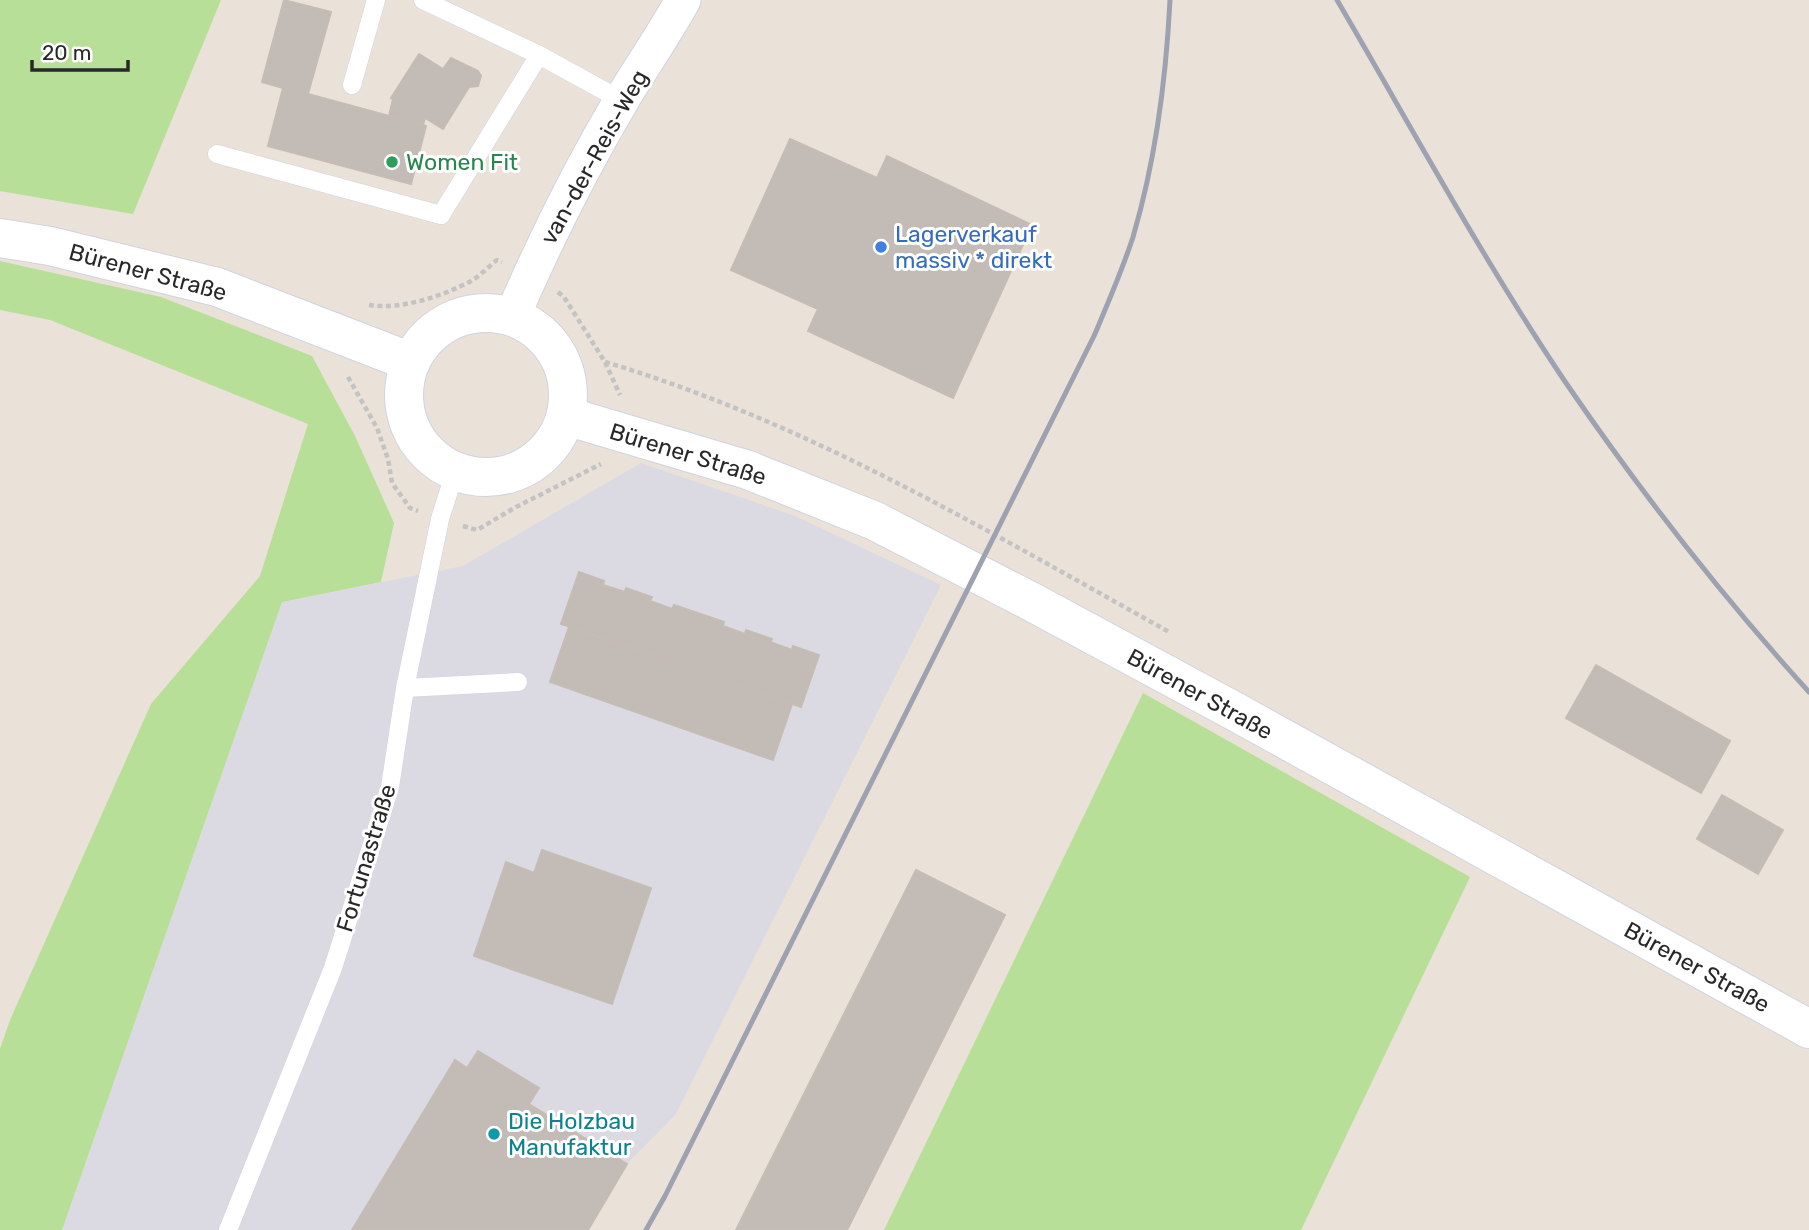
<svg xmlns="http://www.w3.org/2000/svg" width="1809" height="1230" font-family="Rubik,sans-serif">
	<rect width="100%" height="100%" fill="#eae1d9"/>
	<polygon fill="#dbdae2" points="641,463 795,516 941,585 676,1114 627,1164 588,1230 62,1230 282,602 463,566"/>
	<g fill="#b8df97">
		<polygon points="0,0 221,0 133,214 0,191"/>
		<polygon points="0,261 161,297 312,356 355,436 394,523 381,582 282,602 62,1230 0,1230 0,1049 10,1020 151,704 260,576 308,424 50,320 0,310"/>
		<polygon points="1143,693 1470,877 1301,1230 884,1230"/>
	</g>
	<g fill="#c2bbb6" stroke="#c5bdb4" stroke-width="2">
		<polygon points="284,0 331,12 308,94 426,126 411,184 268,146 283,88 262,82"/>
		<polygon points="419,54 443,69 451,58 478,71 481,76 478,86 469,87 443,129 425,118 423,125 389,116 393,99 391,98"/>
		<polygon points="790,139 877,178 887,156 1032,225 953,398 808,331 818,309 731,270"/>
		<polygon points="579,572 604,581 603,585 625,592 626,588 652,597 650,601 672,609 674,605 724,622 723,626 745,634 746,630 772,639 770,642 792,650 793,646 819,655 801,707 561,624"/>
		<polygon points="569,627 792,704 773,760 550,682"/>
		<polygon points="1596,665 1730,741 1701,793 1566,718"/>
		<polygon points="1722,795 1783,830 1758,874 1697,839"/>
		<polygon points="542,850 651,888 612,1004 474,956 506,862 534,873"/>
		<polygon points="916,870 1005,915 847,1230 736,1230"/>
		<polygon points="478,1051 539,1088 529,1104 627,1164 588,1230 352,1230 455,1060 467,1068"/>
	</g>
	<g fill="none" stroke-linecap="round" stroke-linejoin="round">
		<defs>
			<g id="service">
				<polyline points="423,0 539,55 621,100"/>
				<polyline points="352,85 376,0"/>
				<polyline points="217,154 441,215 539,55"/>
				<polyline points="405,688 518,682"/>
				<polyline points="228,1230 333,968 390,787 405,688 440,519 455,472"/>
			</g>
			<path id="minor" d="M512 317C544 243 580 170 621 101 641 67 664 35 683 0"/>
			<g id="secondary">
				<polyline points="0,238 50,246 217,287 411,362"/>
				<circle cx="486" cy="395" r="82"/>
				<polyline points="566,416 748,470 875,521 1032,602 1234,711 1809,1029"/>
			</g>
		</defs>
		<use href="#service" stroke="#cfd4e0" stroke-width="19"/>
		<use href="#minor" stroke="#cfd4e0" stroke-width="37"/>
		<use href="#secondary" stroke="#cfd4e0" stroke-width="40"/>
		<g stroke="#c3c3c3" stroke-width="4.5" stroke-dasharray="5 3.5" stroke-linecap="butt">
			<polyline points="558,292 564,297 605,362 620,395"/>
			<path d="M369 305C401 310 443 296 471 281 480 276 488 267 497 260L502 262"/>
			<path d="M605 362C807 422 989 532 1171 633"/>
			<polyline points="348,377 377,428 388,459 392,483 410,508 418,511"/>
			<polyline points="463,526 477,530 516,507 601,464"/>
		</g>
		<use href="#service" stroke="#fff" stroke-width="18"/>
		<use href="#minor" stroke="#fff" stroke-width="35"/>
		<use href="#secondary" stroke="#fff" stroke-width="38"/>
		<g stroke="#9da2b1" stroke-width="5">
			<path d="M1337 0C1412 128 1483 260 1566 383 1640 491 1721 595 1809 692"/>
			<path d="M646 1230 665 1196 1094 336C1108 303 1122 271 1133 237 1156 159 1166 80 1170 0"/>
		</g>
	</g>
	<circle fill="#2e9e5b" stroke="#fff" stroke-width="2.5" cx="392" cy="162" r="7"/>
	<circle fill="#3f7fe0" stroke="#fff" stroke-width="2.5" cx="881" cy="247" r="7"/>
	<circle fill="#0f9aa8" stroke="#fff" stroke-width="2.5" cx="494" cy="1134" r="7"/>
	<g text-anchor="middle" stroke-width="6" stroke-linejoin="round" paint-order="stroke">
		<g font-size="23" fill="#282828" stroke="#fff">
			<text transform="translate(594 157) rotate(-61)" y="8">van-der-Reis-Weg</text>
			<text transform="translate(148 272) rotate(15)" y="8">Bürener Straße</text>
			<text transform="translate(688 454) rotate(17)" y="8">Bürener Straße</text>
			<text transform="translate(1200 694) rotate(29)" y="8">Bürener Straße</text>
			<text transform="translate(366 858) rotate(-73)" y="8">Fortunastraße</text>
			<text transform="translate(1697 967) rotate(29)" y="8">Bürener Straße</text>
		</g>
		<g font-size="23" fill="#27864d" stroke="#fff" text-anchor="start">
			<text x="406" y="170">Women Fit</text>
		</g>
		<g font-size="23" fill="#366cbe" stroke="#fff" text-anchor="start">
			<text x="895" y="242">Lagerverkauf<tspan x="895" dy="26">massiv * direkt</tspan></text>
		</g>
		<g font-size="23" fill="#0d838f" stroke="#fff" text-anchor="start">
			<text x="508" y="1129">Die Holzbau<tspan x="508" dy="26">Manufaktur</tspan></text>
		</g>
	</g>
	<path d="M32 60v10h96v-10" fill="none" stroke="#282828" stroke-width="3.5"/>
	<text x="42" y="60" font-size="21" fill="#282828" stroke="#ffffff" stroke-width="5" paint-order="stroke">20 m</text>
</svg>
